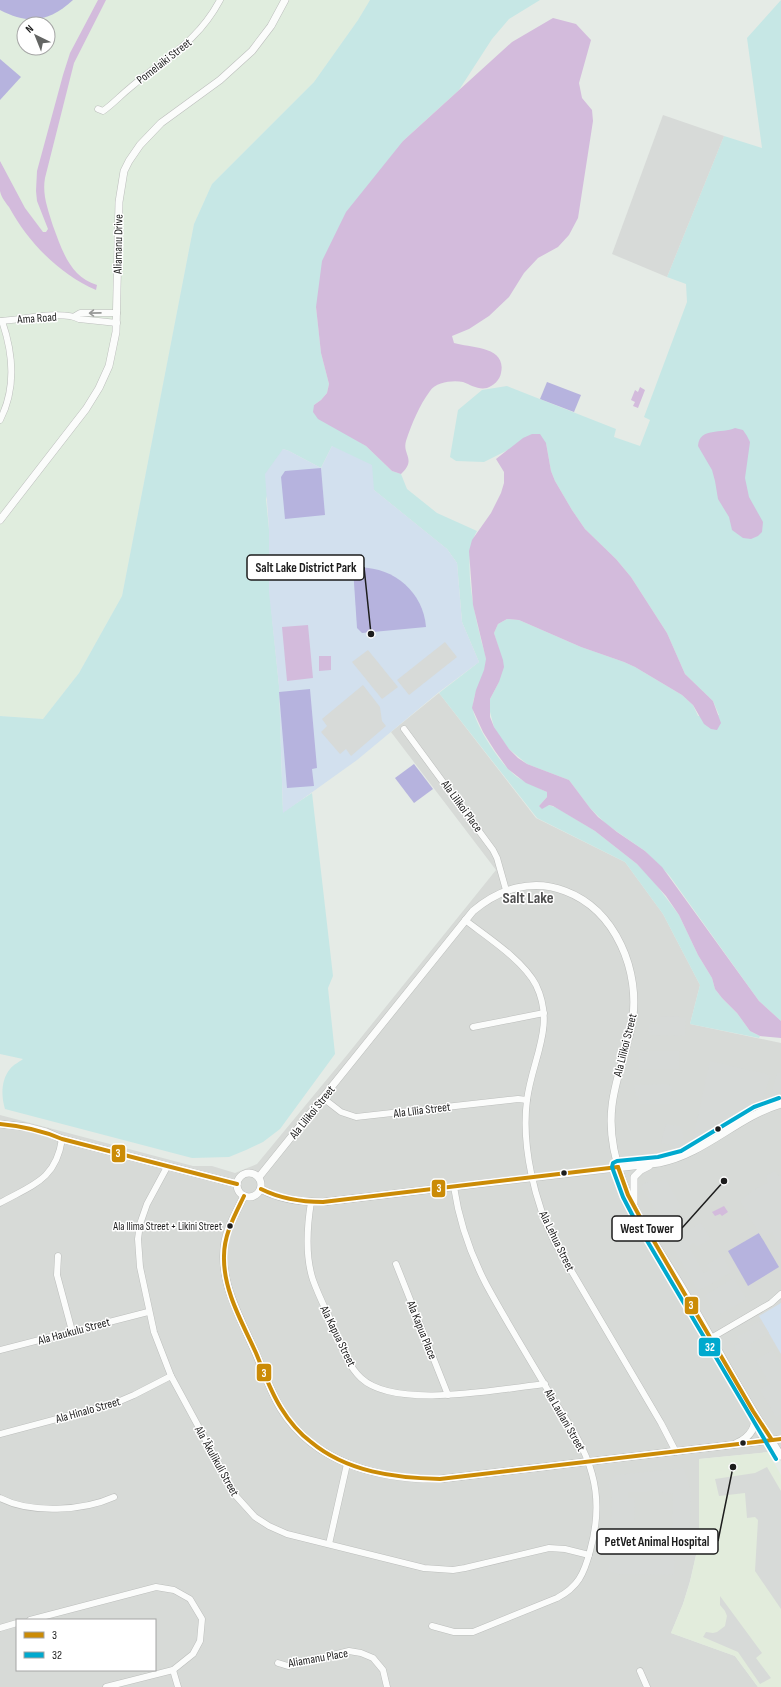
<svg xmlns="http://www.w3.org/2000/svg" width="781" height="1687" font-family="'Sofia Sans Condensed',sans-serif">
	<rect width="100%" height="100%" fill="#e5ebe6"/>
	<path fill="#d7dad7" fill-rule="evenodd" d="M439 693 536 818 625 862 663 914 700 985 690 1024 781 1043V1451L699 1459V1542L690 1581 683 1604 671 1633 735 1656 758 1687H0V1115L193 1166H212L235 1173 257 1164 347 1055 496 870 391 732ZM17 1620H155V1670H17Z"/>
	<polygon fill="#e2ecdc" points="768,1452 781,1475 781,1687 758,1687 735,1656 671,1633 683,1604 690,1582 699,1542 699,1459"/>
	<path fill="#e0edde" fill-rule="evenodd" d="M0 0H370L358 20 314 82 212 184 194 224 122 596 79 673 43 719 0 716ZM24 24H48V48H24Z"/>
	<g fill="#c6e7e5">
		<path d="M370 0H540L509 19 492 39 459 90 403 141 316 307 321 353 329 384 327 393 321 400 314 405 350 436 366 446 392 471 401 474 407 489 437 513 477 531C462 556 473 607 480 635 481 643 485 651 486 659 487 676 468 697 474 714 481 734 501 765 517 777 527 783 537 787 547 792V797L539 806 549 805 557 808 595 831 637 864 652 879 679 915 698 955 712 978 715 989 722 998 737 1013 750 1031 760 1036 759 1038 690 1024 700 985 663 914 625 862 537 818 439 693 479 662 462 622 457 563 447 549 374 490 332 446 321 468 289 451 283 449 266 499 269 529 272 617 279 686 283 812 312 793 333 976 328 988 335 1054 280 1129 263 1142 246 1150 229 1157 192 1158 5 1109C1 1096 1 1080 10 1069 13 1065 19 1062 23 1059L0 1054V716L43 719 79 673 122 596 194 224 212 184 314 82 358 20Z"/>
		<polygon points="781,0 781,1021 759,1001 669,875 645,851 606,824 590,808 569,780 527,764 509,749 500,737 494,727 489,708 490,699 499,682 499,649 494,633 498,624 507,619 519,620 581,647 624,662 635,667 682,695 693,705 698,716 719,715 713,701 685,674 667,633 631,577 616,559 585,529 572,510 555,481 551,471 546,443 514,447 484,462 456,461 450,457 458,410 482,390 507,386 616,429 614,437 640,446 650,420 644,417 687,302 686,284 667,277 724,136 762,148 747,38"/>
	</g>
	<g fill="#d2e0ee">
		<polygon points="332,446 372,465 374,490 447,549 457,563 462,622 479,662 439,692 357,760 283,813 279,686 269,592 269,529 265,474 283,449 289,451 321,468"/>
		<polygon points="781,1303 781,1354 759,1316"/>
	</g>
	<g fill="#b6b3de">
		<path d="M0 0H73C49 22 29 25 0 10Z"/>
		<polygon points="0,59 21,77 0,100"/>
		<polygon points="547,382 581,395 574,412 540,399"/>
		<polygon points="321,468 325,515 285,519 281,477 285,471"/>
		<path d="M353 568C390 564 423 590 426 627L362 633 357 628Z"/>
		<polygon points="310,689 317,768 312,769 314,786 287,788 279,692"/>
		<polygon points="414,764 433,789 414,803 395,778"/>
		<polygon points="759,1233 779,1267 748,1286 728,1251"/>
	</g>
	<g fill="#d7dad8" fill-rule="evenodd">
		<polygon points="663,115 724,136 667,277 612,254"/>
		<polygon points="445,642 457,657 409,695 397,680"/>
		<polygon points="368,650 398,687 382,699 352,662"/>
		<polygon points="363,685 380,707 382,721 386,726 351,756 346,749 340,754 321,732 327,726 322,719"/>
		<polygon points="679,1016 679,1018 686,1018 685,1036 649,1035 649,1024 660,1024 660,1017"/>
		<rect x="639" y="1051" width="40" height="18"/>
		<polygon points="710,1061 771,1075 763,1099 748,1106 693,1139"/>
		<polygon points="777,1073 781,1074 781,1094 771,1096"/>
		<polygon points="667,1084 672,1086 670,1104 639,1104 639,1096 636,1096 634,1085"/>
		<polygon points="666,1124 680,1126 680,1129 682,1129 685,1144 676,1148 672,1145 661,1143"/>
		<polygon points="773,1172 777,1173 779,1176 781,1175 781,1242 778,1244 772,1232 762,1238 740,1201 746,1197 745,1196 752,1192 751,1191 768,1183 766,1179 767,1175"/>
		<polygon points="665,1178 682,1207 672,1213 675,1219 680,1216 685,1226 669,1235 641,1186 652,1179 655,1184"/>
		<polygon points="701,1223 711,1239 696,1247 694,1243 689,1246 704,1273 710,1270 706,1265 722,1255 732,1272 698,1291 669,1241"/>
		<polygon points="734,1278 747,1299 717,1316 705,1295"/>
		<polygon points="761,1320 769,1333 750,1344 752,1349 745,1353 742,1348 737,1351 734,1346 740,1343 737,1337 750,1330 749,1327"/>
		<polygon points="773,1350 781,1363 781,1414 776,1417 760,1390 770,1384 756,1360"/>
		<polygon points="767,1467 781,1491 781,1609 755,1571 758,1520 755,1517 747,1518 745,1493 719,1496 715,1479 755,1473"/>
		<path d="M684 1468 691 1491 689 1553 675 1552 674 1575 618 1574 608 1571 611 1559 612 1496 608 1483 616 1475ZM652 1490 673 1494 672 1532H661V1559L642 1560V1531H630V1522H634L635 1498H628V1492H645Z"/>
		<polygon points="720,1596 762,1653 756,1658 771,1678 760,1684 738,1652 703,1637 706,1632 713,1633 717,1632 725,1626 727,1616 725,1611 720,1605"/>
	</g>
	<g fill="#d3bbdc">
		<path d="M98 0H106L74 63 45 178C42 195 48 209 53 226 62 250 70 277 97 285L96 290C59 274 28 242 9 207 6 203 1 197 0 191 0 182 0 170 0 161L25 208 43 232H46L48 229 37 201 36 191 37 171 63 75 70 53Z"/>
		<path d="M553 18 576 24 591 40 579 83 582 98 592 110 593 121 578 218 569 235 558 247 538 258 524 273 509 297 489 316 469 329 452 336 454 343C471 348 507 346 501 373 500 380 493 386 487 388 478 390 471 385 463 382 453 380 436 382 430 391 419 406 412 423 406 441 402 455 417 459 401 474L392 471 366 446 318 419 313 412 314 405 321 400 327 393 329 384 321 353 316 307 322 261 346 212 403 141 512 42Z"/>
		<polygon points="640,387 645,390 638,408 633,406 635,402 631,400 635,390 638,392"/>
		<path d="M735 428 743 430 747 436 750 442 745 478 749 497 763 522 762 532 758 536 751 539 743 538 732 530 729 517 718 499 715 481 712 470 698 446C699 427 722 434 735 428Z"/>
		<polygon points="532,434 540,434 546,443 551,471 555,481 572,510 585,529 616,559 631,577 667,633 685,674 713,701 721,723 717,730 711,729 704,724 693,705 682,695 635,667 624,662 581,647 519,620 507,619 498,624 494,633 503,660 504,667 499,682 490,699 490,717 494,727 509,749 518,758 527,764 569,780 590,808 598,817 617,832 645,851 662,867 759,1001 781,1021 781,1038 760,1036 750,1031 737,1013 722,998 715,989 712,978 698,955 679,915 666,896 637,864 595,831 553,806 549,805 542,809 539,806 547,797 547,792 526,783 508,769 495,751 483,732 472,708 476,690 484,670 486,659 473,605 469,551 472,540 491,513 501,493 504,483 504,472 496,459 523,438"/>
		<polygon points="308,625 313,678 287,681 282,627"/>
		<polygon points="319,656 331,656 331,670 319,671"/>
		<polygon points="724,1206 728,1212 722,1216 720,1214 715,1216 712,1212"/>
	</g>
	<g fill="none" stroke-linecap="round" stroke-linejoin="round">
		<defs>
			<g id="minor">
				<path d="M98 109 103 111C113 104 121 95 131 87 166 57 197 43 220 0"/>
				<polyline points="75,316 80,313 117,313"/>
				<path d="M0 321C20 320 62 310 79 319L117 323"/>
				<path d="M0 420C16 389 13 353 2 321"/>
				<polyline points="404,729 493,850 497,858 506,890"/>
				<path d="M465 920C487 937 523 960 536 985 556 1026 532 1059 527 1100 521 1146 535 1203 555 1243L661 1423 676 1452"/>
				<polyline points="473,1027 544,1013"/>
				<polyline points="323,1098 341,1112 356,1117 518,1099 527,1100"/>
				<polyline points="167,1167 147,1204 140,1224 138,1239 140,1267 154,1332 171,1376 236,1496 255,1517 269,1526 287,1534 424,1568 453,1570 465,1568 549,1548 565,1549 589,1555"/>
				<path d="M311 1202C307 1227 305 1256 313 1280 318 1294 324 1306 330 1319 339 1338 345 1363 361 1378 395 1410 500 1389 545 1384"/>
				<path d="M0 1203C32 1185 56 1180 62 1139"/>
				<polyline points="58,1256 57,1275 72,1331"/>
				<polyline points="396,1264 448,1395"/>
				<polyline points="711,1338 771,1303 781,1294"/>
				<polyline points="0,1350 148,1312"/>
				<polyline points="0,1434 113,1404 134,1395 171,1376"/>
				<path d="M0 1498C31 1514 83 1511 114 1497"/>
				<polyline points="329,1544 347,1464"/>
				<polyline points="30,1620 156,1587 174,1590 190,1599 202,1619 200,1641 193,1654 173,1670 106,1687"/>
				<path d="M432 1626 454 1632H473L557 1598C578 1587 584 1574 590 1551 597 1526 599 1499 592 1474 585 1447 568 1422 553 1399 531 1361 507 1323 486 1284 470 1253 459 1221 454 1187"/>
				<polyline points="0,1628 17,1623"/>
				<polyline points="278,1663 288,1666 349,1651 361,1653 373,1658 383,1670 387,1687"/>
				<polyline points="173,1670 178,1687"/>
				<polyline points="640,1671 647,1687"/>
			</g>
			<g id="tertiary">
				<polyline points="0,520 86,409 99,388 109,366 116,332 119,202 124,171 129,161 140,145 161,123 220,80 252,51 271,26 285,0"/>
				<polyline points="0,1124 27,1127 46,1132 62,1139 237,1184"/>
				<circle cx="249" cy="1185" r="12"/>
				<path d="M259 1177 473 911C499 889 532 878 565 891 616 910 641 972 632 1023 627 1051 615 1078 612 1106 609 1130 614 1156 622 1179 635 1216 663 1255 683 1289 708 1330 729 1372 754 1412 763 1427 772 1441 781 1456"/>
				<path d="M261 1189C280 1200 302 1202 323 1202L659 1163C705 1154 737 1117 781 1104"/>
				<path d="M244 1196C237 1211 228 1225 225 1241 218 1279 238 1312 252 1345 262 1366 269 1389 281 1409 314 1463 380 1480 440 1479L781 1439"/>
				<polyline points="634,1203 634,1177 641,1170 649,1166"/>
				<path d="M737 1443C750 1437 757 1428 754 1413"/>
			</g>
		</defs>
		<use href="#minor" stroke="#bcbebc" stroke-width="7"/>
		<use href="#tertiary" stroke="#bcbebc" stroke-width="8"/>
		<use href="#minor" stroke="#fbfcfb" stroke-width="6"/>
		<use href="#tertiary" stroke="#fbfcfb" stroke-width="7"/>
		<defs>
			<g id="bus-1">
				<path d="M0 1124C22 1126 41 1130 62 1139L237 1184"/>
				<polyline points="618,1167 628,1195 641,1219 753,1411 772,1440"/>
				<path d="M261 1189C281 1199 301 1202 323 1202L618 1167"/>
				<path d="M244 1196C235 1215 224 1234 224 1256 223 1290 242 1322 256 1353 264 1372 270 1391 281 1408 289 1421 299 1433 311 1442 347 1472 395 1478 440 1479L781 1439"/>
			</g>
			<polyline id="bus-2" points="776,1459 636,1222 623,1197 612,1167 613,1163 617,1161 658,1157 681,1151 754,1107 779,1098"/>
		</defs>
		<use href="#bus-1" stroke="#fff" stroke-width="7"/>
		<use href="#bus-2" stroke="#fff" stroke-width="7"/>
		<use href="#bus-1" stroke="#cb8b06" stroke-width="4"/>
		<use href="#bus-2" stroke="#00a9ce" stroke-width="4"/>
	</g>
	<defs><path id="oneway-shaft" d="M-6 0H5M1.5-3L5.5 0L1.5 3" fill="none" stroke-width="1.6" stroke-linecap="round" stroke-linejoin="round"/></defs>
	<use stroke="#979897" href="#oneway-shaft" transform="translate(95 313) rotate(179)"/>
	<g fill="#1d1d1d" stroke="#fff" stroke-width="1.5">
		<circle cx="718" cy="1129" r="3.5"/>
		<circle cx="564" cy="1173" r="3.5"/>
		<circle cx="230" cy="1226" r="3.5"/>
		<circle cx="743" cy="1443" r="3.5"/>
	</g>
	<g text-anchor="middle" stroke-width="3" stroke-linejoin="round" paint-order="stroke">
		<g font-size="11" fill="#1d1d1d" stroke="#fff" text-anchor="end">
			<text x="222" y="1230">Ala Ilima Street + Likini Street</text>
		</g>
		<g font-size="12" fill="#1d1d1d" stroke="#fff">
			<text transform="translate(164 61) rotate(-38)" y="4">Pomelaiki Street</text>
			<text transform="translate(118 244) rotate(-89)" y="4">Aliamanu Drive</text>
			<text transform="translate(37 318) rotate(-4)" y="4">Ama Road</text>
			<text transform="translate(462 806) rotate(54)" y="4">Ala Lilikoi Place</text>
			<text transform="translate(625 1045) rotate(-76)" y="4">Ala Lilikoi Street</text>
			<text transform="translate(422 1110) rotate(-7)" y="4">Ala Līlia Street</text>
			<text transform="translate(312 1112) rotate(-51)" y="4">Ala Lilikoi Street</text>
			<text transform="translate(557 1241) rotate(64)" y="4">Ala Lehua Street</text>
			<text transform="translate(422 1330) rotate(68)" y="4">Ala Kapua Place</text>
			<text transform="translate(74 1331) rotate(-15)" y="4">Ala Haukulu Street</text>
			<text transform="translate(338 1336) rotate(64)" y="4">Ala Kapua Street</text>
			<text transform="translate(88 1410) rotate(-16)" y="4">Ala Hinalo Street</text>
			<text transform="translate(565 1420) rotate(60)" y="4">Ala Laulani Street</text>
			<text transform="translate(217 1461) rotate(61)" y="4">Ala ʻĀkulikuli Street</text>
			<text transform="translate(318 1658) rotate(-10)" y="4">Aliamanu Place</text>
		</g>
		<g font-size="16" font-weight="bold" fill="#505050" stroke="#fff">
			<text x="528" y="903">Salt Lake</text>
		</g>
	</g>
	<path fill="none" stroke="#1d1d1d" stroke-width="1.5" d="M371 634L364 567M724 1181L682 1228M733 1467L718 1541"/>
	<g fill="#1d1d1d" stroke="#fff" stroke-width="1.5">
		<circle cx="371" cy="634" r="4"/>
		<circle cx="724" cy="1181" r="4"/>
		<circle cx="733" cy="1467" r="4"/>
	</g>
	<g fill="#fff" stroke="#1d1d1d" stroke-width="1.5">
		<rect x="247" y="555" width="117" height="25" rx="4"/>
		<rect x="612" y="1216" width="70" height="25" rx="4"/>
		<rect x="597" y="1529" width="121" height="25" rx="4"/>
	</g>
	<g font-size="13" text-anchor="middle" font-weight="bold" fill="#1d1d1d">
		<text x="306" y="572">Salt Lake District Park</text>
		<text x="647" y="1233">West Tower</text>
		<text x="657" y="1546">PetVet Animal Hospital</text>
	</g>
	<g stroke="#fff" stroke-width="1.5">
		<rect x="111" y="1144" width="15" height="19" rx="4" fill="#cb8b06"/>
		<rect x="431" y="1179" width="15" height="19" rx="4" fill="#cb8b06"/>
		<rect x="684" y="1296" width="15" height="19" rx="4" fill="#cb8b06"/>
		<rect x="698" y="1337" width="23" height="20" rx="4" fill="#00a9ce"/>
		<rect x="256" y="1363" width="16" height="19" rx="4" fill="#cb8b06"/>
	</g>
	<g font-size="11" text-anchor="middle" font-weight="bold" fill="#fff">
		<text x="118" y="1157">3</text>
		<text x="439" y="1192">3</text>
		<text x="691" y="1309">3</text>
		<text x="710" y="1351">32</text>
		<text x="264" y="1377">3</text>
	</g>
	<rect x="16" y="1619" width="140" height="52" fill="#ffffff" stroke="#a5a5a5"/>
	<rect x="24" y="1632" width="20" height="6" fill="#cb8b06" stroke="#a5a5a5"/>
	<text x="52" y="1639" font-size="12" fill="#1d1d1d">3</text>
	<rect x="24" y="1652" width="20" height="6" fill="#00a9ce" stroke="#a5a5a5"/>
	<text x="52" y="1659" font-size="12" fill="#1d1d1d">32</text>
	<g transform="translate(36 36) rotate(317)"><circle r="19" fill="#ffffff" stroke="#a5a5a5"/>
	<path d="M0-3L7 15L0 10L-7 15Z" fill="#636563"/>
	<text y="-6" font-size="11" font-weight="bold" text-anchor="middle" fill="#1d1d1d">N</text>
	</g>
</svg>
